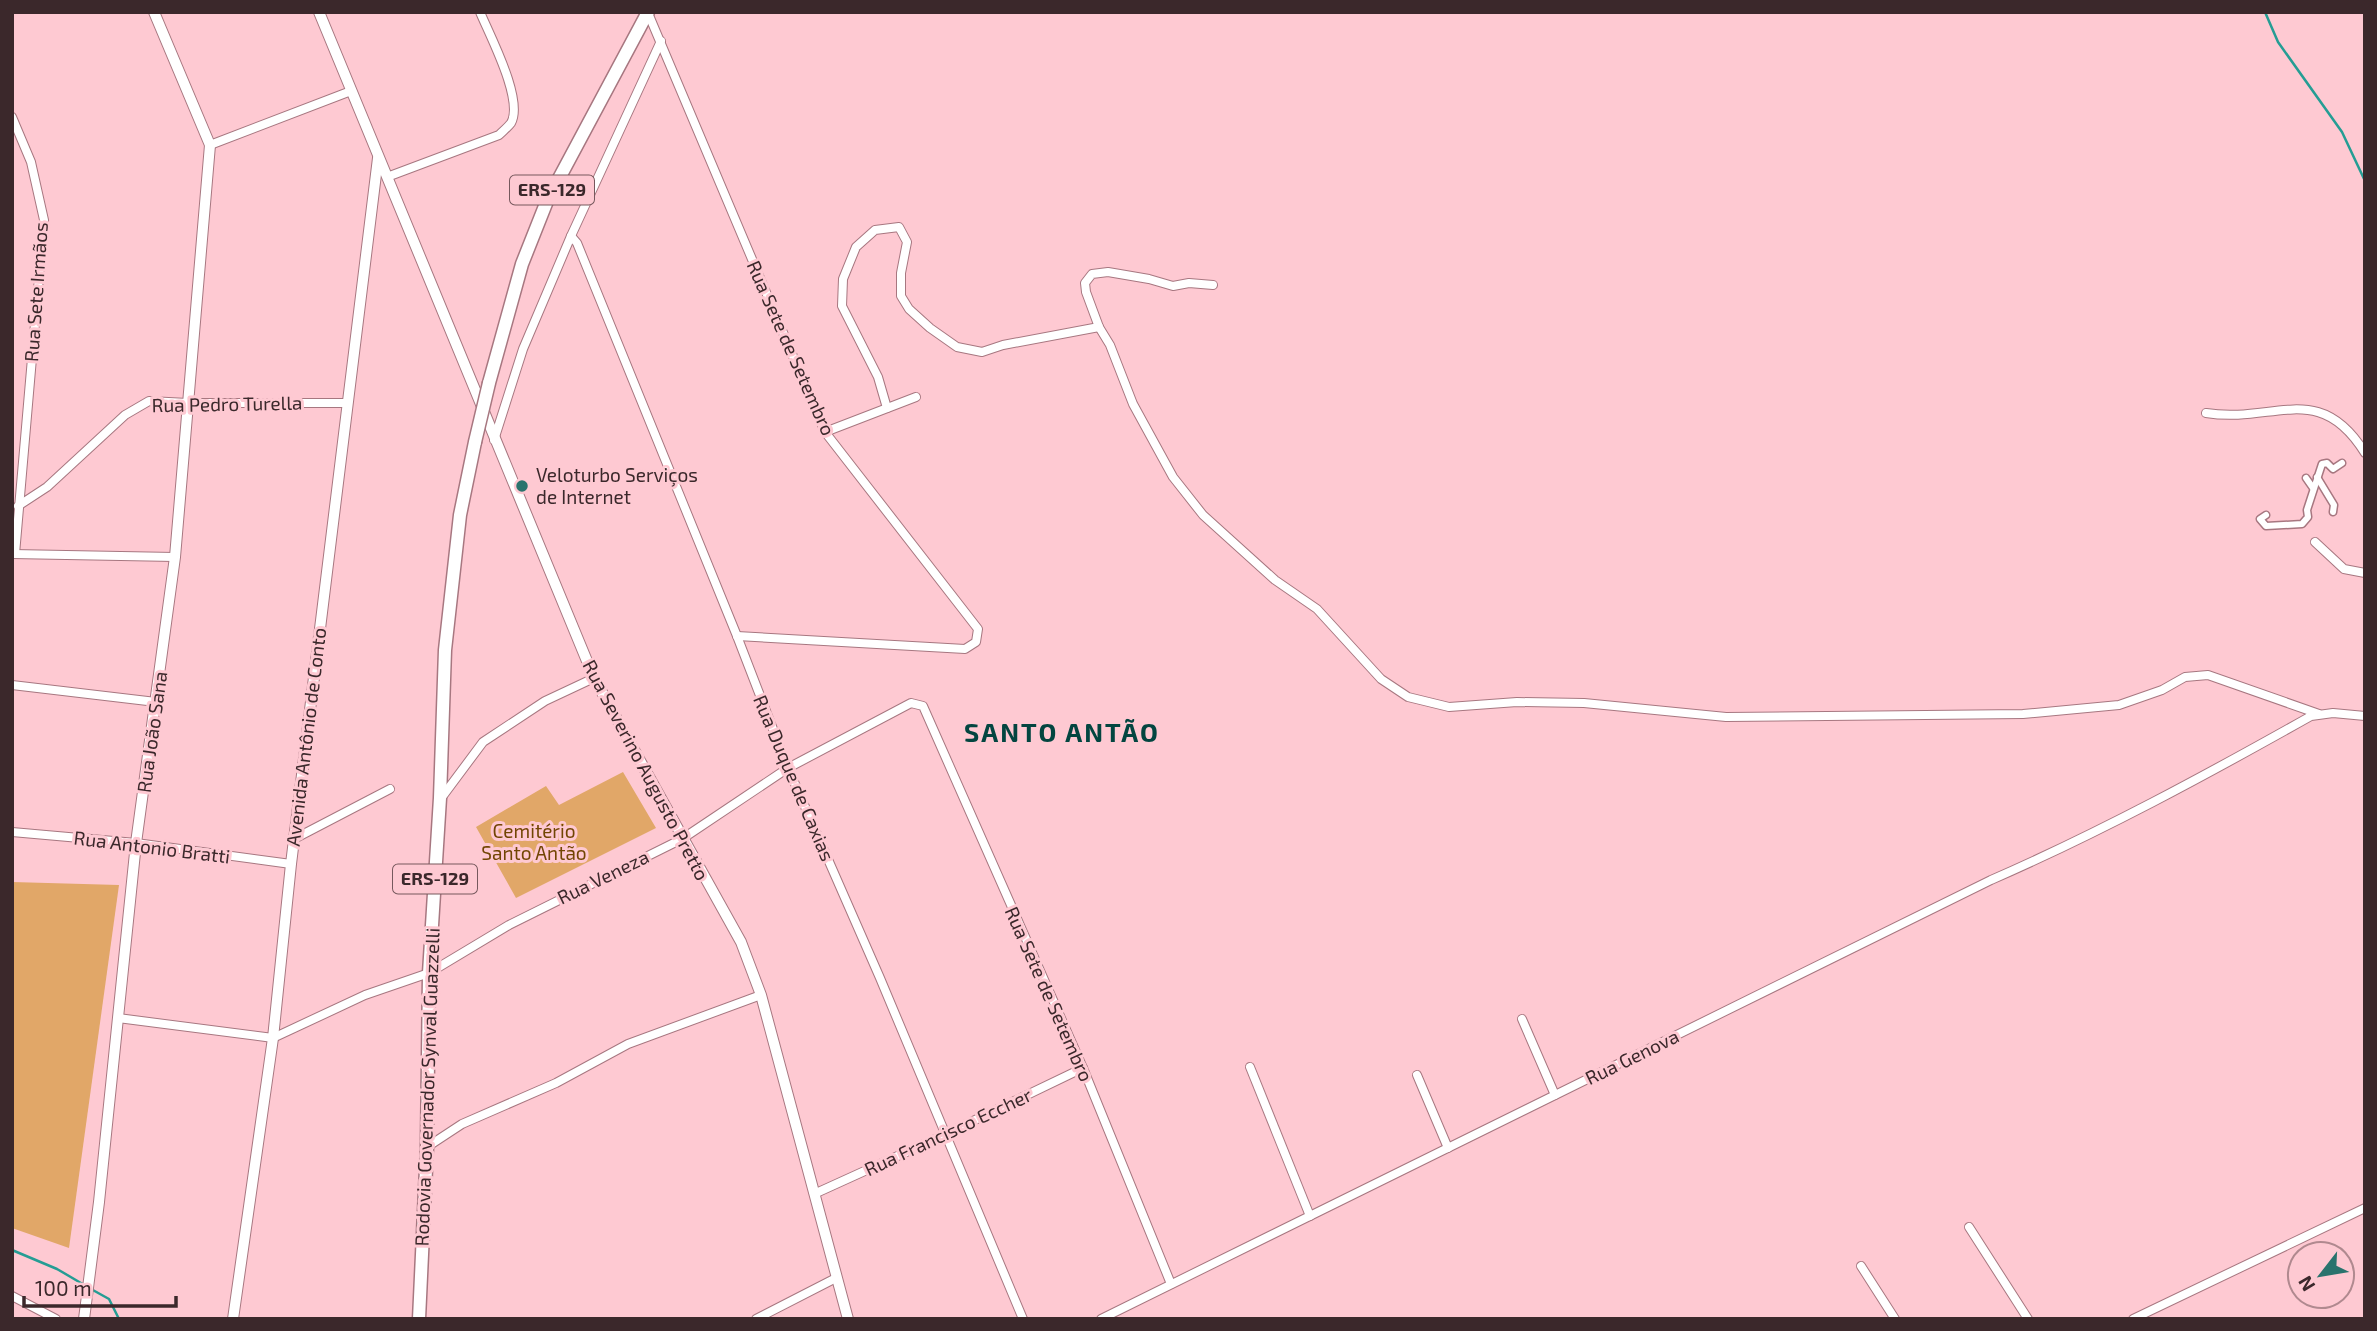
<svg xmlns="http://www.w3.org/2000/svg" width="2377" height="1331" font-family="'Exo 2',sans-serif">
	<rect width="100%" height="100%" fill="#fec9d2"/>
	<g fill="#e1a768">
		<polygon points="623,772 656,828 516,898 476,827 546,786 559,805"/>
		<polygon points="12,882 119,885 69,1248 12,1228"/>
	</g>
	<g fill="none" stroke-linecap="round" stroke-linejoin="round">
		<g stroke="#259d94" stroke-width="2.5">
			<polyline points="2265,12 2278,42 2342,132 2365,181"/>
			<polyline points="12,1250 57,1269 86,1286"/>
			<polyline points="91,1289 109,1299 119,1319"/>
		</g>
		<defs>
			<g id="pedestrian">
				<polyline points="2317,477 2334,505 2333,512"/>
				<polyline points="2306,478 2313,488"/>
				<polyline points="2266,515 2260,519 2266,526 2302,524 2308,517 2307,510 2322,464 2327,463 2333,469 2342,463"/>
			</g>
			<g id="minor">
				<polyline points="648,13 825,432 978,629 976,642 965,649 737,636"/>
				<polyline points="12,117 31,162 44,220 15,554"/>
				<polyline points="210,145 351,91"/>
				<path d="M387 177 499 135C503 131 508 127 511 123 524 100 490 36 480 12"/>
				<polyline points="571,236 577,243 737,636 788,768 880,978 1023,1319"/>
				<polyline points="1213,285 1189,283 1173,286 1149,279 1108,272 1092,274 1085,283 1086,292 1099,327 1110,345 1133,404 1173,477 1203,515 1275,580 1317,609 1381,679 1408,697 1449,707 1517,702 1584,703 1726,717 2023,714 2119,705 2162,690 2185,677 2208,675 2319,714"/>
				<polyline points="887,408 878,377 842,306 843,279 856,247 875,230 899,227 907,242 901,273 901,296 909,309 930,328 957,347 982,352 1003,345 1099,327"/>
				<path d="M2206 413C2274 424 2319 379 2365 453"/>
				<polyline points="825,432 916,397"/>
				<polyline points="494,440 523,349 571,236 661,41"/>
				<polyline points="18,506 47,487 125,415 149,401 188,403 346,403"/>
				<polyline points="2315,542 2344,569 2365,573"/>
				<polyline points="12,554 175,557"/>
				<polyline points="12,685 156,702"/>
				<polyline points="442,797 483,742 545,701 594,678"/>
				<polyline points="12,832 136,843 291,864"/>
				<polyline points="294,839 390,789"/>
				<polyline points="118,1018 273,1038 365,995 429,973 509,925 682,839 788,768 911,703 923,706 1083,1068 1171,1284"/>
				<polyline points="1522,1019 1555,1095"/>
				<polyline points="1250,1067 1310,1216"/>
				<polyline points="1417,1075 1448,1148"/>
				<polyline points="427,1147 462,1124 556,1083 628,1044 761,995"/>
				<polyline points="814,1194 946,1134 1083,1068"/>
				<polyline points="1969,1227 2028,1319"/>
				<polyline points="1861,1266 1895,1319"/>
				<polyline points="12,1296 56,1319"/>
				<polyline points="756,1319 836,1278"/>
				<path d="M1101 1319 1991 880C2101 832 2206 775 2311 716L2333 713 2365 716"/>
				<polyline points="2133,1319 2365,1208"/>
			</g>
			<g id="tertiary">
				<polyline points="319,12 594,678 741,942 761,995 848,1319"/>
				<polyline points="84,1319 99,1202 136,843 175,557 210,145 154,12"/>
				<polyline points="233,1319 273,1038 291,864 378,158"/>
			</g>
			<g id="primary">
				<polyline points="489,383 522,264 547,201 648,12"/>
				<polyline points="419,1319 427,1147 429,973 440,798 445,650 460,515 475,442"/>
			</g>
		</defs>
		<use href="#pedestrian" stroke="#a77780" stroke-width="9"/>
		<use href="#minor" stroke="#a77780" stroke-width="10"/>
		<use href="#tertiary" stroke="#a77780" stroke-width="12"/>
		<use href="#primary" stroke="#a77780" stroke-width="15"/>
		<use href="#pedestrian" stroke="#fff" stroke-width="6"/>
		<use href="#minor" stroke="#fff" stroke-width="8"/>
		<use href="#tertiary" stroke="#fff" stroke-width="10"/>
		<use href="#primary" stroke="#fff" stroke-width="12"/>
		<defs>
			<polyline id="primary-bridge" points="475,442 489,383"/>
		</defs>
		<use href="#primary-bridge" stroke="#a77780" stroke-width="15" stroke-linecap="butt"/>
		<use href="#primary-bridge" stroke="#fff" stroke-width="12"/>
	</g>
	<circle fill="#2a736d" stroke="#fec9d2" stroke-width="2.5" cx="522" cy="486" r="7"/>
	<g text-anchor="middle" stroke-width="6" stroke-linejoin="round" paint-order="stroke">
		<g fill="#fec9d2" stroke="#76585d" stroke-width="2">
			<rect x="510" y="175.5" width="84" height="29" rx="5"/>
			<rect x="393" y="864.5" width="84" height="29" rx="5"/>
		</g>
		<g font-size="18" font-weight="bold" fill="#3b282b">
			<text x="552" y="196">ERS-129</text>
			<text x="435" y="885">ERS-129</text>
		</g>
		<g font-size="19" fill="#3b282b" stroke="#fec9d2">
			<text transform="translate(36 292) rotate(-86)" y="7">Rua Sete Irmãos</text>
			<text transform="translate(791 348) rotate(66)" y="7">Rua Sete de Setembro</text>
			<text transform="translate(227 404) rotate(-1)" y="7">Rua Pedro Turella</text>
			<text transform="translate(152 732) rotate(-82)" y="7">Rua João Sana</text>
			<text transform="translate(306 737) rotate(-83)" y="7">Avenida Antônio de Conto</text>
			<text transform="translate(646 770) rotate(62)" y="7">Rua Severino Augusto Pretto</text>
			<text transform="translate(794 778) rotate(67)" y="7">Rua Duque de Caxias</text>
			<text transform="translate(152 847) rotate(7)" y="7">Rua Antonio Bratti</text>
			<text transform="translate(603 877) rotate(-26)" y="7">Rua Veneza</text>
			<text transform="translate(1049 994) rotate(66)" y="7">Rua Sete de Setembro</text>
			<text transform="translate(1632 1057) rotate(-26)" y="7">Rua Genova</text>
			<text transform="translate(427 1087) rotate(-88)" y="7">Rodovia Governador Synval Guazzelli</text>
			<text transform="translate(948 1132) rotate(-25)" y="7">Rua Francisco Eccher</text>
		</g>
		<g font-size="19" fill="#3b282b" stroke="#fec9d2" text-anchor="start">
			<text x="536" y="482">Veloturbo Serviços<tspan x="536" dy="22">de Internet</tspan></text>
		</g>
		<g font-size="19" fill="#724503" stroke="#fec9d2">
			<text x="534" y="838">Cemitério<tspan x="534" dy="22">Santo Antão</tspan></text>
		</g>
		<g font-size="26" font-weight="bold" letter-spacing="2" fill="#034540" stroke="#fec9d2">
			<text x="1062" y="742">SANTO ANTÃO</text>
		</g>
	</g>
	<rect width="2377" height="1331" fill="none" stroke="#3b282b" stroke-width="28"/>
	<g transform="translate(2321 1275) rotate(239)"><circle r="33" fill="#fec9d2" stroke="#b0898f" stroke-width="2"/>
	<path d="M0-5L12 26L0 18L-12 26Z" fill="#2a736d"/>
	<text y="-10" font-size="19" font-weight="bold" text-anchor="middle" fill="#3b282b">N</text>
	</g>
	<path d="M24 1296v10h152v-10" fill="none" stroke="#3b282b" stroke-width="3.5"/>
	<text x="35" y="1296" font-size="21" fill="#3b282b" stroke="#fec9d2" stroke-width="5" paint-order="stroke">100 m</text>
</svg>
